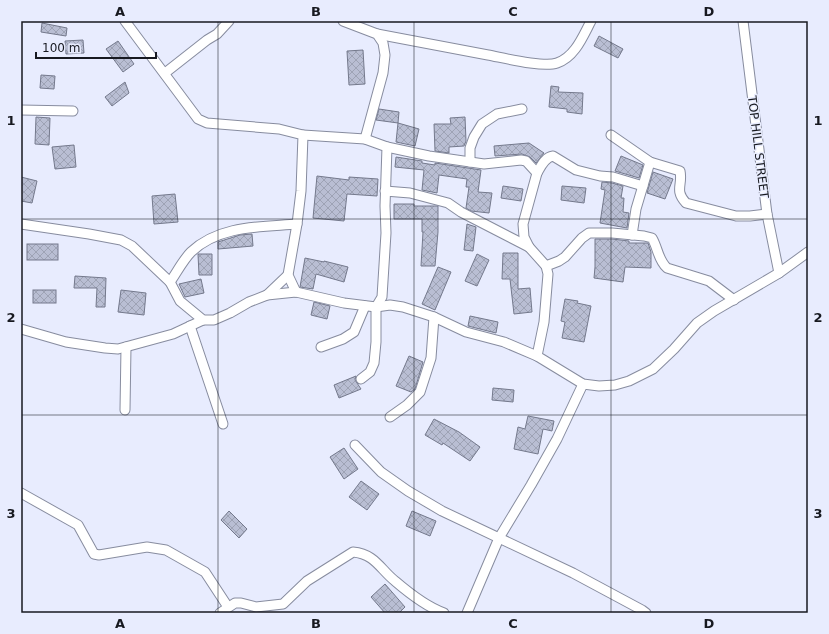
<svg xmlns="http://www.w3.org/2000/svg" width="829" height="634" font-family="'DejaVu Sans',sans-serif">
	<defs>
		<pattern id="building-cross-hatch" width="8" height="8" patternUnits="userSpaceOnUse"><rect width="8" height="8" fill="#b9bed3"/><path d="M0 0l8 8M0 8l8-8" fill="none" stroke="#9ea3b5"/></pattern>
	</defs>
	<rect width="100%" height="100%" fill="#e8ecfe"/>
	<g fill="url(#building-cross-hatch)" stroke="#74798c">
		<polygon points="42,23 67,28 66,36 41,32"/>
		<polygon points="599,36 623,49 618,58 594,46"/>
		<polygon points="83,40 84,53 66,54 65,41"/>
		<polygon points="118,41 134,64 123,72 106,49"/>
		<polygon points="363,50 365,84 349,85 347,51"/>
		<polygon points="41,75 55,76 54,89 40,88"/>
		<polygon points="125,82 129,93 112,106 105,97"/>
		<polygon points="551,86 559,87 558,92 583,93 582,114 567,112 567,109 549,107"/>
		<polygon points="379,109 399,112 398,123 376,120"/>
		<polygon points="36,117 50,118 49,145 35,144"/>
		<polygon points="465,117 466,141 464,146 449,147 449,153 435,151 434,124 451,124 450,118"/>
		<polygon points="398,123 419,129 415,146 396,142"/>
		<polygon points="529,143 544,153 536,163 530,157 522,154 495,156 494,146"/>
		<polygon points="74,145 76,167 55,169 52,147"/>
		<polygon points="621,156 643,165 639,178 615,171"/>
		<polygon points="396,157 422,161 422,163 435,165 435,163 481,170 478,192 492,193 489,213 471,211 466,208 469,187 466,187 467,179 439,175 437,193 422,190 424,170 395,167"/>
		<polygon points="653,172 673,179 665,199 647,193"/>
		<polygon points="317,176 349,180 349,177 378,179 377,196 347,194 344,221 313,218"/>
		<polygon points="21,177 37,181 32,203 21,201"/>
		<polygon points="602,182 612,183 623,186 621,198 624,198 623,212 629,213 627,228 600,223 605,190 601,189"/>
		<polygon points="503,186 523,189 521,201 501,198"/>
		<polygon points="562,186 586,188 584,203 561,200"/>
		<polygon points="175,194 178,222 154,224 152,196"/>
		<polygon points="394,204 414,204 414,206 438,206 438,232 435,266 421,266 423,232 422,232 422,219 394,219"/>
		<polygon points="467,224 476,227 473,251 464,250"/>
		<polygon points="252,234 253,246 218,249 218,242 240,235"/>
		<polygon points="595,239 612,239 629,241 629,243 648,243 651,252 651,268 625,267 623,282 594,278 595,267"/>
		<rect x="27" y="244" width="31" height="16"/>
		<polygon points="503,253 518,253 518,289 530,288 532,312 514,314 510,279 502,279"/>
		<polygon points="198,254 212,254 212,275 199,275"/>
		<polygon points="477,254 489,260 477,286 465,281"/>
		<polygon points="305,258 324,262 324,261 348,267 344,282 316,274 313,289 300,287"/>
		<polygon points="438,267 451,272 435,310 422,304"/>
		<polygon points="75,276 106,278 105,307 96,307 97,288 74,288"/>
		<polygon points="201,279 204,293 185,297 179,284"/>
		<rect x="33" y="290" width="23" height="13"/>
		<polygon points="121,290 146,293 144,315 118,312"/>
		<polygon points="565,299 578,301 577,303 591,306 584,342 562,338 565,322 561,321"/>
		<polygon points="314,302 330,306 327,319 311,315"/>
		<polygon points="470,316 498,322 496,333 468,326"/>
		<polygon points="409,356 423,362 415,389 411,392 396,386"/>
		<polygon points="356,376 355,380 361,389 339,398 334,385"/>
		<polygon points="493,388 514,390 513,402 492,400"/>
		<polygon points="528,416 554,421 552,431 543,429 538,454 514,449 518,427 525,429"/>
		<polygon points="434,419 459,432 480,447 470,461 443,443 442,445 425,435"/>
		<polygon points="344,448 358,469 344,479 330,457"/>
		<polygon points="361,481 379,494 367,510 349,497"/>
		<polygon points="229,511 247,529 239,538 221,520"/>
		<polygon points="412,511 436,521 430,536 406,526"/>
		<polygon points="385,584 405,607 399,613 385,613 371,597"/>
	</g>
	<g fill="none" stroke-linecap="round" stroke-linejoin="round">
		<defs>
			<g id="minor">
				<polyline points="125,21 198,119 207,123 279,129 303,135 301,191 297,224 288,275 296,292"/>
				<polyline points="343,21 377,34 383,43 385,55 383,73 365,139"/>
				<polyline points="743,21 767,214 779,273"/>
				<path d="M377 34C414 41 451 48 488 55 504 58 543 68 557 63 575 57 583 36 591 21"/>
				<polyline points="165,73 207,40 217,34 229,21"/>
				<polyline points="21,110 73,111"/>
				<polyline points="303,135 365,139 387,147 385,206 386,233 382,297 376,307 376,342 374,363 370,372 361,379"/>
				<path d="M611 135 650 162 680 171C683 185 674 190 686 203L736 216H750L767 214"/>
				<polyline points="387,147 429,156 484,164 521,160 526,161 537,173 523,224 524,237 529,247 546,266 548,274 544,322 537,356 583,384 599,386 615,385 629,381 653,369 674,349 697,323 714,311 779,273 808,252"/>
				<polyline points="470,162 470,148 474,137 482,124 497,114 522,109"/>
				<path d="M537 173C541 166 545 157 553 156L576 170 600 176 613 177 643 186"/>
				<polyline points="385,191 410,193 448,203 461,212 529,247"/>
				<polyline points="21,224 89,234 121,240 132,246 170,282 180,301 203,320 214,320 230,313 249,302 267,295 296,292 344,303 376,307 390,305 403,307 434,317 466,332 504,342 537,356"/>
				<polyline points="632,235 636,209 650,162"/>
				<path d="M546 266 559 261 565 257 582 238 589 233H612L644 236 652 238C658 248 658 260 667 268L709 281 734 300"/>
				<path d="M170 282C177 272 183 260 191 252 219 225 262 227 297 224"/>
				<polyline points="267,295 288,275"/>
				<polyline points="190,326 223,424"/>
				<polyline points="21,329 66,342 105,348 118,349 173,334 203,320"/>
				<polyline points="321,347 343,339 354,332 365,306"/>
				<polyline points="125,410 126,347"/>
				<polyline points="390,417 407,405 420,392 431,358 434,317"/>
				<polyline points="355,445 381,472 408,491 442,511 573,573 642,610 646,613"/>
				<polyline points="21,493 78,525 94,554 99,555 147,547 166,550 205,572 228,607"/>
				<path d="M220 613 235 603H241L256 607 283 604 307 581 353 552C375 554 380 569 395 581 409 593 427 607 444 613"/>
				<polyline points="467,613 499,538 531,485 557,439 583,384"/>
			</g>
		</defs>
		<use href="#minor" stroke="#878c9f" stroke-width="11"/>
		<use href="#minor" stroke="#fff" stroke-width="9"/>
	</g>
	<path fill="none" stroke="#171920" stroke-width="1" stroke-opacity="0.55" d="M218 21V613M414 21V613M611 21V613M21 219H808M21 415H808"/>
	<g text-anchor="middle" stroke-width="3" stroke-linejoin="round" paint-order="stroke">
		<g font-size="12" fill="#171920" stroke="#e8ecfe">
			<text transform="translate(758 147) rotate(83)" y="4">TOP HILL STREET</text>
		</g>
	</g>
	<rect width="829" height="634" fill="none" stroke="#e8ecfe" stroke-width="44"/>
	<path d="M36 52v6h120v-6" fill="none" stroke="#171920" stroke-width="2"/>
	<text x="42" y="52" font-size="12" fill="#171920" stroke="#e8ecfe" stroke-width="3" paint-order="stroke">100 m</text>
	<rect x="22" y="22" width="785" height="590" fill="none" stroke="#171920" stroke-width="1.5"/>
	<g font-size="13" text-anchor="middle" font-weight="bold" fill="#171920">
		<text x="120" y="16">A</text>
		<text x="316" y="16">B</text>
		<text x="513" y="16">C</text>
		<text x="709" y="16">D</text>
		<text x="11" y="125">1</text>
		<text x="818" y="125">1</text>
		<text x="11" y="322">2</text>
		<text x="818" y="322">2</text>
		<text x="11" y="518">3</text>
		<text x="818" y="518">3</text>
		<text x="120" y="628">A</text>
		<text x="316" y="628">B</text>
		<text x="513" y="628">C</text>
		<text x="709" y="628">D</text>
	</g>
</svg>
